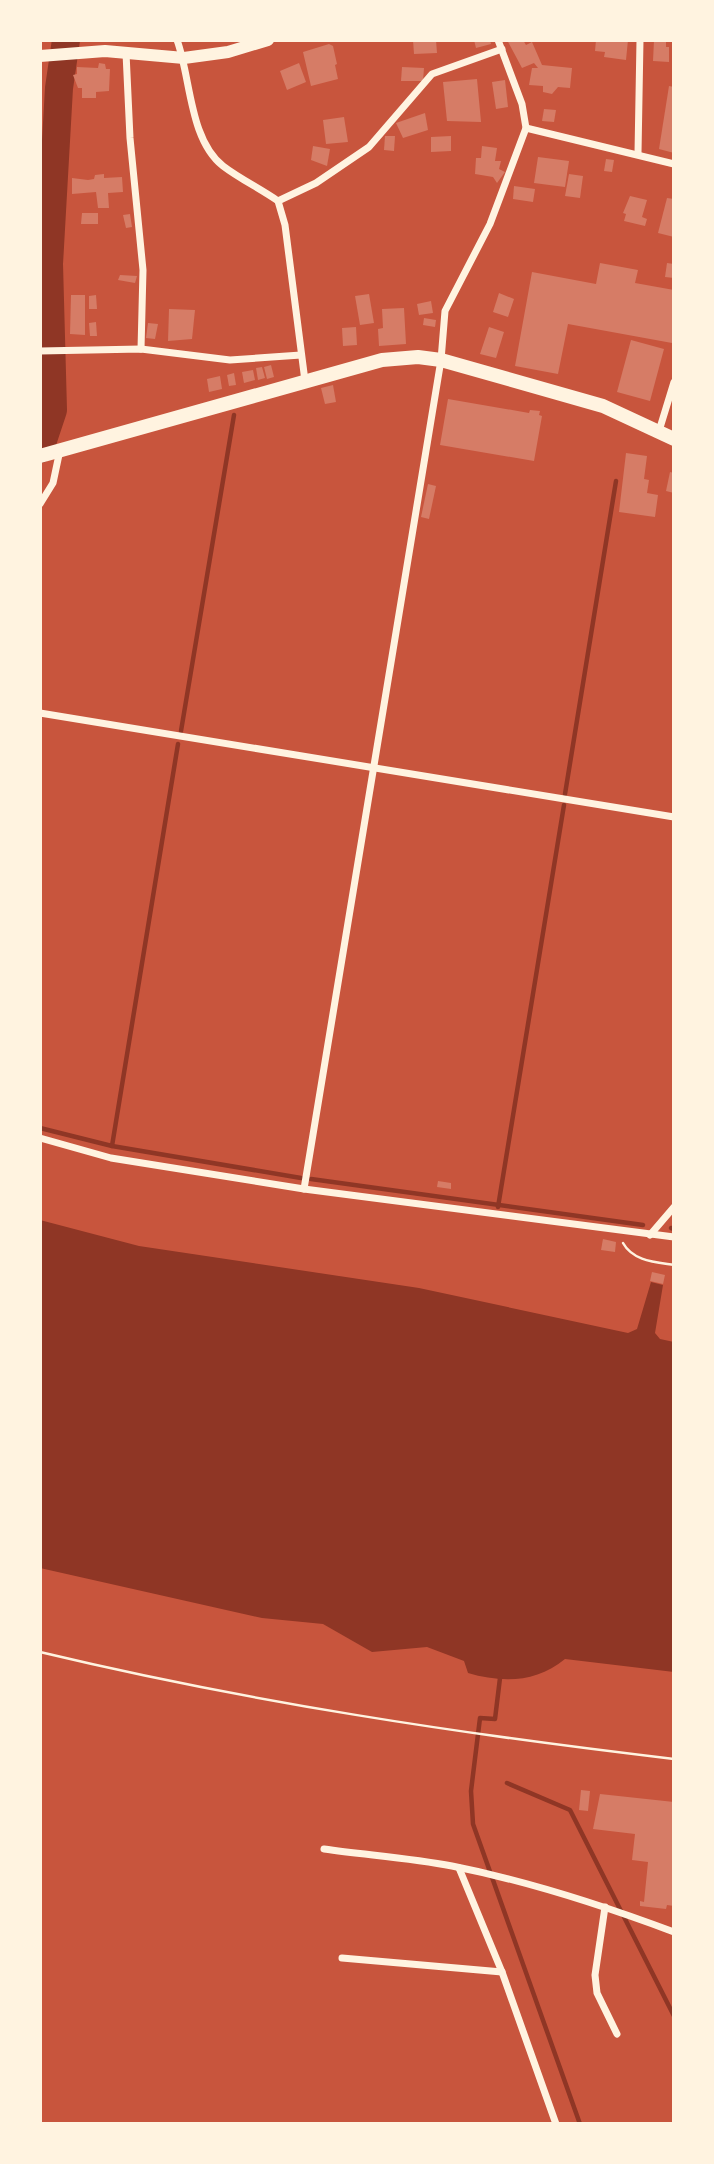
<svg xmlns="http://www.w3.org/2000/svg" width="714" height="2164" font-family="'Source Sans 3',sans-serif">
	<rect width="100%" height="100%" fill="#c8553d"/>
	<path fill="#8f3625" d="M40 1220 139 1246 419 1288 628 1333 637 1329 651 1282 663 1285 655 1333 660 1339 674 1342V1672L565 1659C536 1683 502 1683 468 1673L464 1661 427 1647 372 1652 323 1624 262 1618 40 1568Z"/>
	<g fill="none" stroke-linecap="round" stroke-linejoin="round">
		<g stroke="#8f3625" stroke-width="4.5">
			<polyline points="181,731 234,415"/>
			<polyline points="565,794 616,481"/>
			<polyline points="40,1128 112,1146 301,1178"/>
			<polyline points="112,1146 178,744"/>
			<polyline points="311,1179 643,1225"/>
			<polyline points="498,1207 564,805"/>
			<polyline points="671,1228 674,1229"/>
			<polyline points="500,1678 495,1719 480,1718 471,1791 473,1824 580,2124"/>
			<polyline points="507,1783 570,1810 674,2016"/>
		</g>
		<polyline stroke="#8f3625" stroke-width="28" points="40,449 53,410 49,264 59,88 66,40"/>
	</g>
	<g fill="#d67c66">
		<polygon points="413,40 436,40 437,53 414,54"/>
		<polygon points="474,40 490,40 491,44 476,48"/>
		<polygon points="507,40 523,40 526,45 532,42 542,65 572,68 570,88 558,87 552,94 543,92 543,86 529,85 532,68 538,68 534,63 522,68"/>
		<polygon points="596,40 628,40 626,60 604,57 605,52 595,51"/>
		<polygon points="654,40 666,40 666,47 669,47 669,62 653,61"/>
		<polygon points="329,44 333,46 337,64 335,65 338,79 311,86 303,52"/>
		<polygon points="99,63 105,64 106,69 110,69 109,91 96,92 96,98 82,98 82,88 78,88 73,75 77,74 77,67 98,68"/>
		<polygon points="299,63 306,82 287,90 280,71"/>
		<polygon points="402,67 424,68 423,81 401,81"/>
		<polygon points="477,79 481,122 447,121 443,82"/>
		<polygon points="505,80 508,107 496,109 492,82"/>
		<polygon points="669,86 674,87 674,153 659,149"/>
		<polygon points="544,109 556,110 554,122 542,121"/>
		<polygon points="425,113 428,130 403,138 396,123"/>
		<polygon points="344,117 348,142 326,144 323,120"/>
		<polygon points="385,136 395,136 394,151 384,150"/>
		<polygon points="451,136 451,151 431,152 431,137"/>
		<polygon points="313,146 330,149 327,166 311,160"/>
		<polygon points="482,146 497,148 495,161 501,161 499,169 505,172 497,183 493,177 475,174 476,158 481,158"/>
		<polygon points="538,157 569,161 565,187 534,183"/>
		<polygon points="606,159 614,160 612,172 604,171"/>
		<polygon points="104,174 104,178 122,177 123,192 108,193 109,208 98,208 96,192 72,194 72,178 88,180 94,179 95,175"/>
		<polygon points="569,174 583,176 580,198 565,196"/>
		<polygon points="514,186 535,189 533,202 513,199"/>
		<polygon points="630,196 647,200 642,217 647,219 645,226 624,221 626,214 623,213"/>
		<polygon points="667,198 674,199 674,237 658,233"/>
		<polygon points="82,213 98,213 98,224 81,224"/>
		<polygon points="130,214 132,227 126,228 123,215"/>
		<polygon points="600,263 638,270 635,283 674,290 672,343 568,324 558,374 515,366 532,272 596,284"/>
		<polygon points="667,263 674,264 674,278 665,277"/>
		<polygon points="120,275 137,276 135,283 118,280"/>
		<polygon points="499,293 514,299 508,317 493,312"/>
		<polygon points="369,294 374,323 360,325 355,296"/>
		<polygon points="71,295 85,295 85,335 70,334"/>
		<polygon points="96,295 97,309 89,309 89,296"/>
		<polygon points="431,301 433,313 419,315 417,304"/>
		<polygon points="404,308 406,344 379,346 378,329 383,328 382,309"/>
		<polygon points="169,309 195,310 192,339 168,341"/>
		<polygon points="424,318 436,320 435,327 423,325"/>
		<polygon points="96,322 97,336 90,336 89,323"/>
		<polygon points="148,323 158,324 155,339 146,338"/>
		<polygon points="356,327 357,345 343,346 342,328"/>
		<polygon points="489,327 504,332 496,358 480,354"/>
		<polygon points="631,340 664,349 650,401 617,392"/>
		<polygon points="271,365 274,377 267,379 264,367"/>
		<polygon points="262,367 265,378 258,380 256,368"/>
		<polygon points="253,370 255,380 244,383 242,372"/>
		<polygon points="234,373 236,385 229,386 227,375"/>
		<polygon points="220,376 222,389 209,392 207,379"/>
		<polygon points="333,385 336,402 325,404 321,388"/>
		<polygon points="448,399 529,413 530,410 540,411 539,415 542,416 534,461 440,445"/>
		<polygon points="626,453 647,456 644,479 649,480 647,493 658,495 655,517 619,512"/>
		<polygon points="670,472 674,473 674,493 666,491"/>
		<polygon points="428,484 436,486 429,519 421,517"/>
		<polygon points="438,1181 451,1183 451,1189 437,1187"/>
		<polygon points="603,1239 616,1242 615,1252 601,1250"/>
		<polygon points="652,1272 665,1275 663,1284 650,1281"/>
		<polygon points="581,1790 590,1791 588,1811 579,1810"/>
		<polygon points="600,1794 674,1802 674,1906 667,1905 666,1909 640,1906 640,1901 644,1902 648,1862 632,1860 635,1834 593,1829"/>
	</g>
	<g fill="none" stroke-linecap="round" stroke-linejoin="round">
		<g stroke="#fff3e0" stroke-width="2.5">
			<path d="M623 1243C633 1261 655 1262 674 1265"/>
			<path d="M40 1652C249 1702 461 1734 674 1759"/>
		</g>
		<g stroke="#fff3e0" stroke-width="7">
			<path d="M177 40C191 78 189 139 223 166 240 179 261 189 278 201L285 225 305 381"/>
			<polyline points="126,53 130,138 143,270 141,349"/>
			<polyline points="526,128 674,164"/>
			<polyline points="638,153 640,40"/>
			<polyline points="278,201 316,183 369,147 432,74 502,49"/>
			<polyline points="40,351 141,349 230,360 301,355"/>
			<polyline points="659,431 674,382"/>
			<polyline points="40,504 53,483 60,450"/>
			<polyline points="40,713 674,817"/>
			<polyline points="40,1138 111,1158 304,1189 674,1237"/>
			<polyline points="304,1189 441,360 445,311 490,224 526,128 522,104 498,40"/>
			<polyline points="650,1235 674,1207"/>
			<path d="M324 1849C366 1855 410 1858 452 1866 528 1881 602 1905 674 1932"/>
			<polyline points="459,1868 502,1972 556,2124"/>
			<polyline points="605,1907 595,1975 597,1993 617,2034"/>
			<polyline points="342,1958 502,1972"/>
		</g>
		<polyline stroke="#fff3e0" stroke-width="12" points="40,56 105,51 184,58 228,52 268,40"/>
		<polyline stroke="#fff3e0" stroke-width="14" points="40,456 382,360 418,357 441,360 603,406 674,439"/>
	</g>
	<rect width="714" height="2164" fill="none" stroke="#fff3e0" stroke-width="84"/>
</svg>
